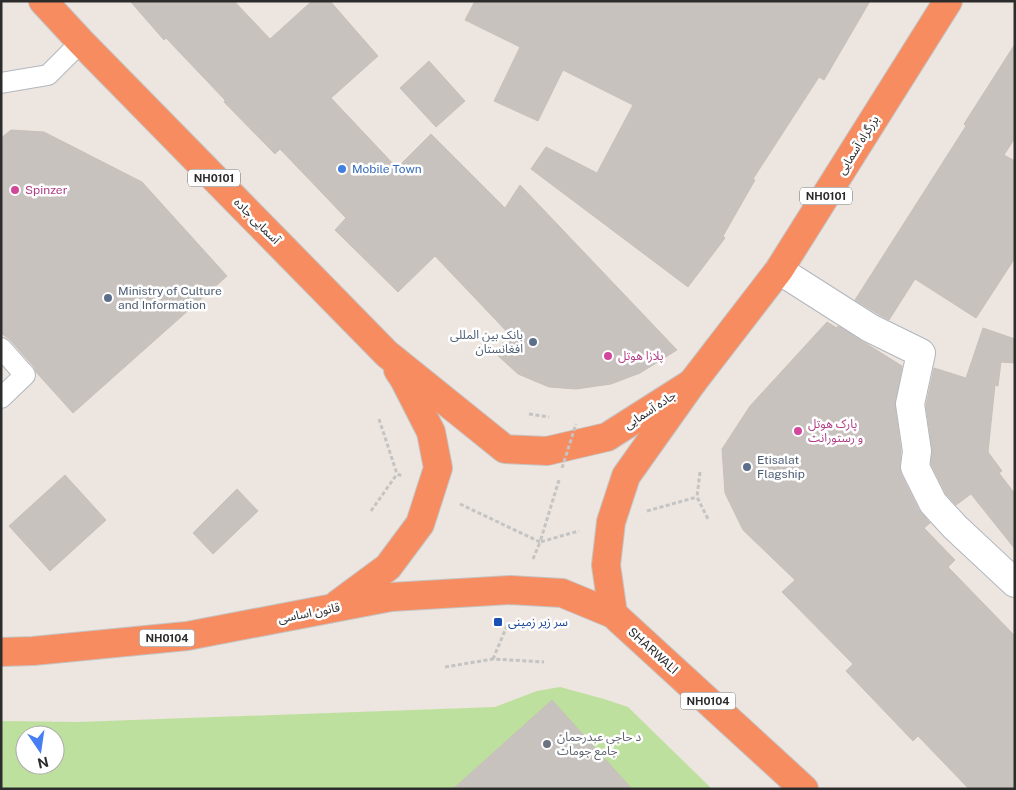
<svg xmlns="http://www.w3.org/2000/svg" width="1016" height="790" font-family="'Public Sans','Noto Sans Arabic',sans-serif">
	<rect width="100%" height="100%" fill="#ede5df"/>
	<path fill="#bee09e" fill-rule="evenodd" d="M560 687 604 699 628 707 712 789H1V721L78 722 495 707 537 691ZM25 735H55V765H25Z"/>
	<g fill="#c8c2be" stroke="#c8c0b8">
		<polygon points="130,1 234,1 270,39 312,1 330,1 378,56 331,98 397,168 431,134 505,208 520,185 677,350 640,373 611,384 576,389 549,387 518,374 494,352 511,336 435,256 398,292 335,230 346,218 280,149 275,154 224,102 225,100 166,38 164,40"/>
		<polygon points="475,1 870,1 824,80 819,77 753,179 755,180 723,236 725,238 688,287 531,169 546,147 597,173 633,105 563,70 538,121 494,101 520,47 465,20"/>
		<polygon points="1015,44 1015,138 1004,155 1015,161 1015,258 976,318 915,279 889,320 878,314 855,300 966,126 964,124"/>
		<polygon points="429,61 465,101 436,127 400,88"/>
		<polygon points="11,130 44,132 142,182 227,276 73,413 36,372 34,367 10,340 1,333 1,138"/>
		<polygon points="827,322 837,328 838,326 902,366 895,406 901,451 900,465 901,474 919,510 930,523 924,528 955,560 948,567 1015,636 1015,789 969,789 918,736 913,741 846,671 853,664 782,592 795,580 743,530 725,493 722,449 750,406"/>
		<polygon points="983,328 1015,339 1015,363 1001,362 998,386 995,385 988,452 1002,471 999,473 1015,494 1015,549 971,494 956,505 946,494 931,464 932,449 926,405 934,368 966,378"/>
		<polygon points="65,475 106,520 50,571 9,526"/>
		<polygon points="237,489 258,511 213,554 193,533"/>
		<polygon points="552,700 632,789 453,789"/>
	</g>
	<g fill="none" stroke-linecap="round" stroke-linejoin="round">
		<defs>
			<g id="lane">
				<polyline points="1,83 48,75 81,42"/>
				<polyline points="1,348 25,375 1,398"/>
			</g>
			<polyline id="street" points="779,270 870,328 921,353 910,404 917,451 915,467 933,503 955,527 1015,583"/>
			<g id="highway">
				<polyline points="43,1 81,42 387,354 505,449 547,451 607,437 692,383"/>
				<polyline points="338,604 388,567 420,524 438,468 431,432 404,379 398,370"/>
				<polyline points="613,614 606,565 611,522 626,476 692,383 779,270 948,1"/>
				<polyline points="1,652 33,651 187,636 391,597 510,590 562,593 613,614 804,789"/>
			</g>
		</defs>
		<use href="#lane" stroke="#b2b6be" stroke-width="22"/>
		<use href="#street" stroke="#b2b6be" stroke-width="30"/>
		<use href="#highway" stroke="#c4c4c4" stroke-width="30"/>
		<g stroke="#c4c4c4" stroke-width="3" stroke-dasharray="4 2.5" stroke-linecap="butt">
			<polyline points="529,414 549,417"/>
			<polyline points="379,419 397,474 402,476"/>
			<polyline points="700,472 697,497 708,519"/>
			<polyline points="460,504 540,542 559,480"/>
			<polyline points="371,511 397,474"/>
			<polyline points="647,511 697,497"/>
			<polyline points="533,559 540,542 579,531"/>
			<polyline points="493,659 509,621"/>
			<polyline points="445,667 493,659 544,662"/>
		</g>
		<use href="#lane" stroke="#fff" stroke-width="20"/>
		<use href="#street" stroke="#fff" stroke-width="28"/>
		<use href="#highway" stroke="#f78c60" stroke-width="28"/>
		<polyline stroke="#c4c4c4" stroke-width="3" stroke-dasharray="4 2.5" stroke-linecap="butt" points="562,468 576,424"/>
	</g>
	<circle fill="#3f7fe0" stroke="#fff" stroke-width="2" cx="342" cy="169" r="5"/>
	<g fill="#d1479c" stroke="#fff" stroke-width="2">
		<circle cx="15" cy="190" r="5"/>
		<circle cx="608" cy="356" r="5"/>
		<circle cx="798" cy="431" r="5"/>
	</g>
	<g fill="#5c6f8a" stroke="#fff" stroke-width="2">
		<circle cx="108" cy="298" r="5"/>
		<circle cx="533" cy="342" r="5"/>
		<circle cx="747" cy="467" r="5"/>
	</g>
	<rect fill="#1a4fb4" stroke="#fff" stroke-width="2" x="493" y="617" width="10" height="10" rx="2.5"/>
	<circle fill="#6b7280" stroke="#fff" stroke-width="2" cx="547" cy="744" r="5"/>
	<g text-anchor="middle" stroke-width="5" stroke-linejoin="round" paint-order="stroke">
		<g fill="#fff" stroke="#6b6b6b" stroke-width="1">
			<rect x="188" y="169.5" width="52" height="17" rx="4"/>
			<rect x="800" y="187.5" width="52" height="17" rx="4"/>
			<rect x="139.5" y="629.5" width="55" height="17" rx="4"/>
			<rect x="680.5" y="692.5" width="55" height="17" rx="4"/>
		</g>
		<g font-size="11" font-weight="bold" fill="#2c2c2c">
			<text x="214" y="182">NH0101</text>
			<text x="826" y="200">NH0101</text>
			<text x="167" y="642">NH0104</text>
			<text x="708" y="705">NH0104</text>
		</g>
		<g font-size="12" fill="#2c2c2c" stroke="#fff">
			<text transform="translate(858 145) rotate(-58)" y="4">بزرگراه آسمایی</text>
			<text transform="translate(257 221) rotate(45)" y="4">آسمایی جاده</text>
			<text transform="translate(650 410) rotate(-33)" y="4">جاده آسمایی</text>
			<text transform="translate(309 613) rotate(-11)" y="4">قانون اساسی</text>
			<text transform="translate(653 651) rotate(42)" y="4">SHARWALI</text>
		</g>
		<g font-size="12" fill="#366cbe" stroke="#fff" text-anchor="start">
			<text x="352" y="173">Mobile Town</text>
		</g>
		<g font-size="12" fill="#b23c85" stroke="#fff" text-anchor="start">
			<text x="25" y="194">Spinzer</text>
			<text x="618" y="360">پلازا هوتل</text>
			<text x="808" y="428">پارک هوتل<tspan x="808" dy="14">و رستورانت</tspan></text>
		</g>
		<g font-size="12" fill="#4e5e75" stroke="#fff" text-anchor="start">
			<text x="118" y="295">Ministry of Culture<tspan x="118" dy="14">and Information</tspan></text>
			<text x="523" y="339" text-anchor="end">بانک بین المللی<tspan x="523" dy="14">افغانستان</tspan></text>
			<text x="757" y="464">Etisalat<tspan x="757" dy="14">Flagship</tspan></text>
		</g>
		<g font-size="12" fill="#164399" stroke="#fff" text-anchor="start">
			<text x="508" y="626">سر زیر زمینی</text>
		</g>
		<g font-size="12" fill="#5b616d" stroke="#fff" text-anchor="start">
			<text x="557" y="741">د حاجي عبدرحمان<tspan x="557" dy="14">جامع جومات</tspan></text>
		</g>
	</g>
	<rect width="1016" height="790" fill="none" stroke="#2c2c2c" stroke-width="5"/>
	<g transform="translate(40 750) rotate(167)"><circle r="24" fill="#ffffff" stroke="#ababab"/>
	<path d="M0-4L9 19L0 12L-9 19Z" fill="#477ef1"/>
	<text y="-8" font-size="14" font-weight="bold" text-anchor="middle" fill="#2c2c2c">N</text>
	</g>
</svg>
